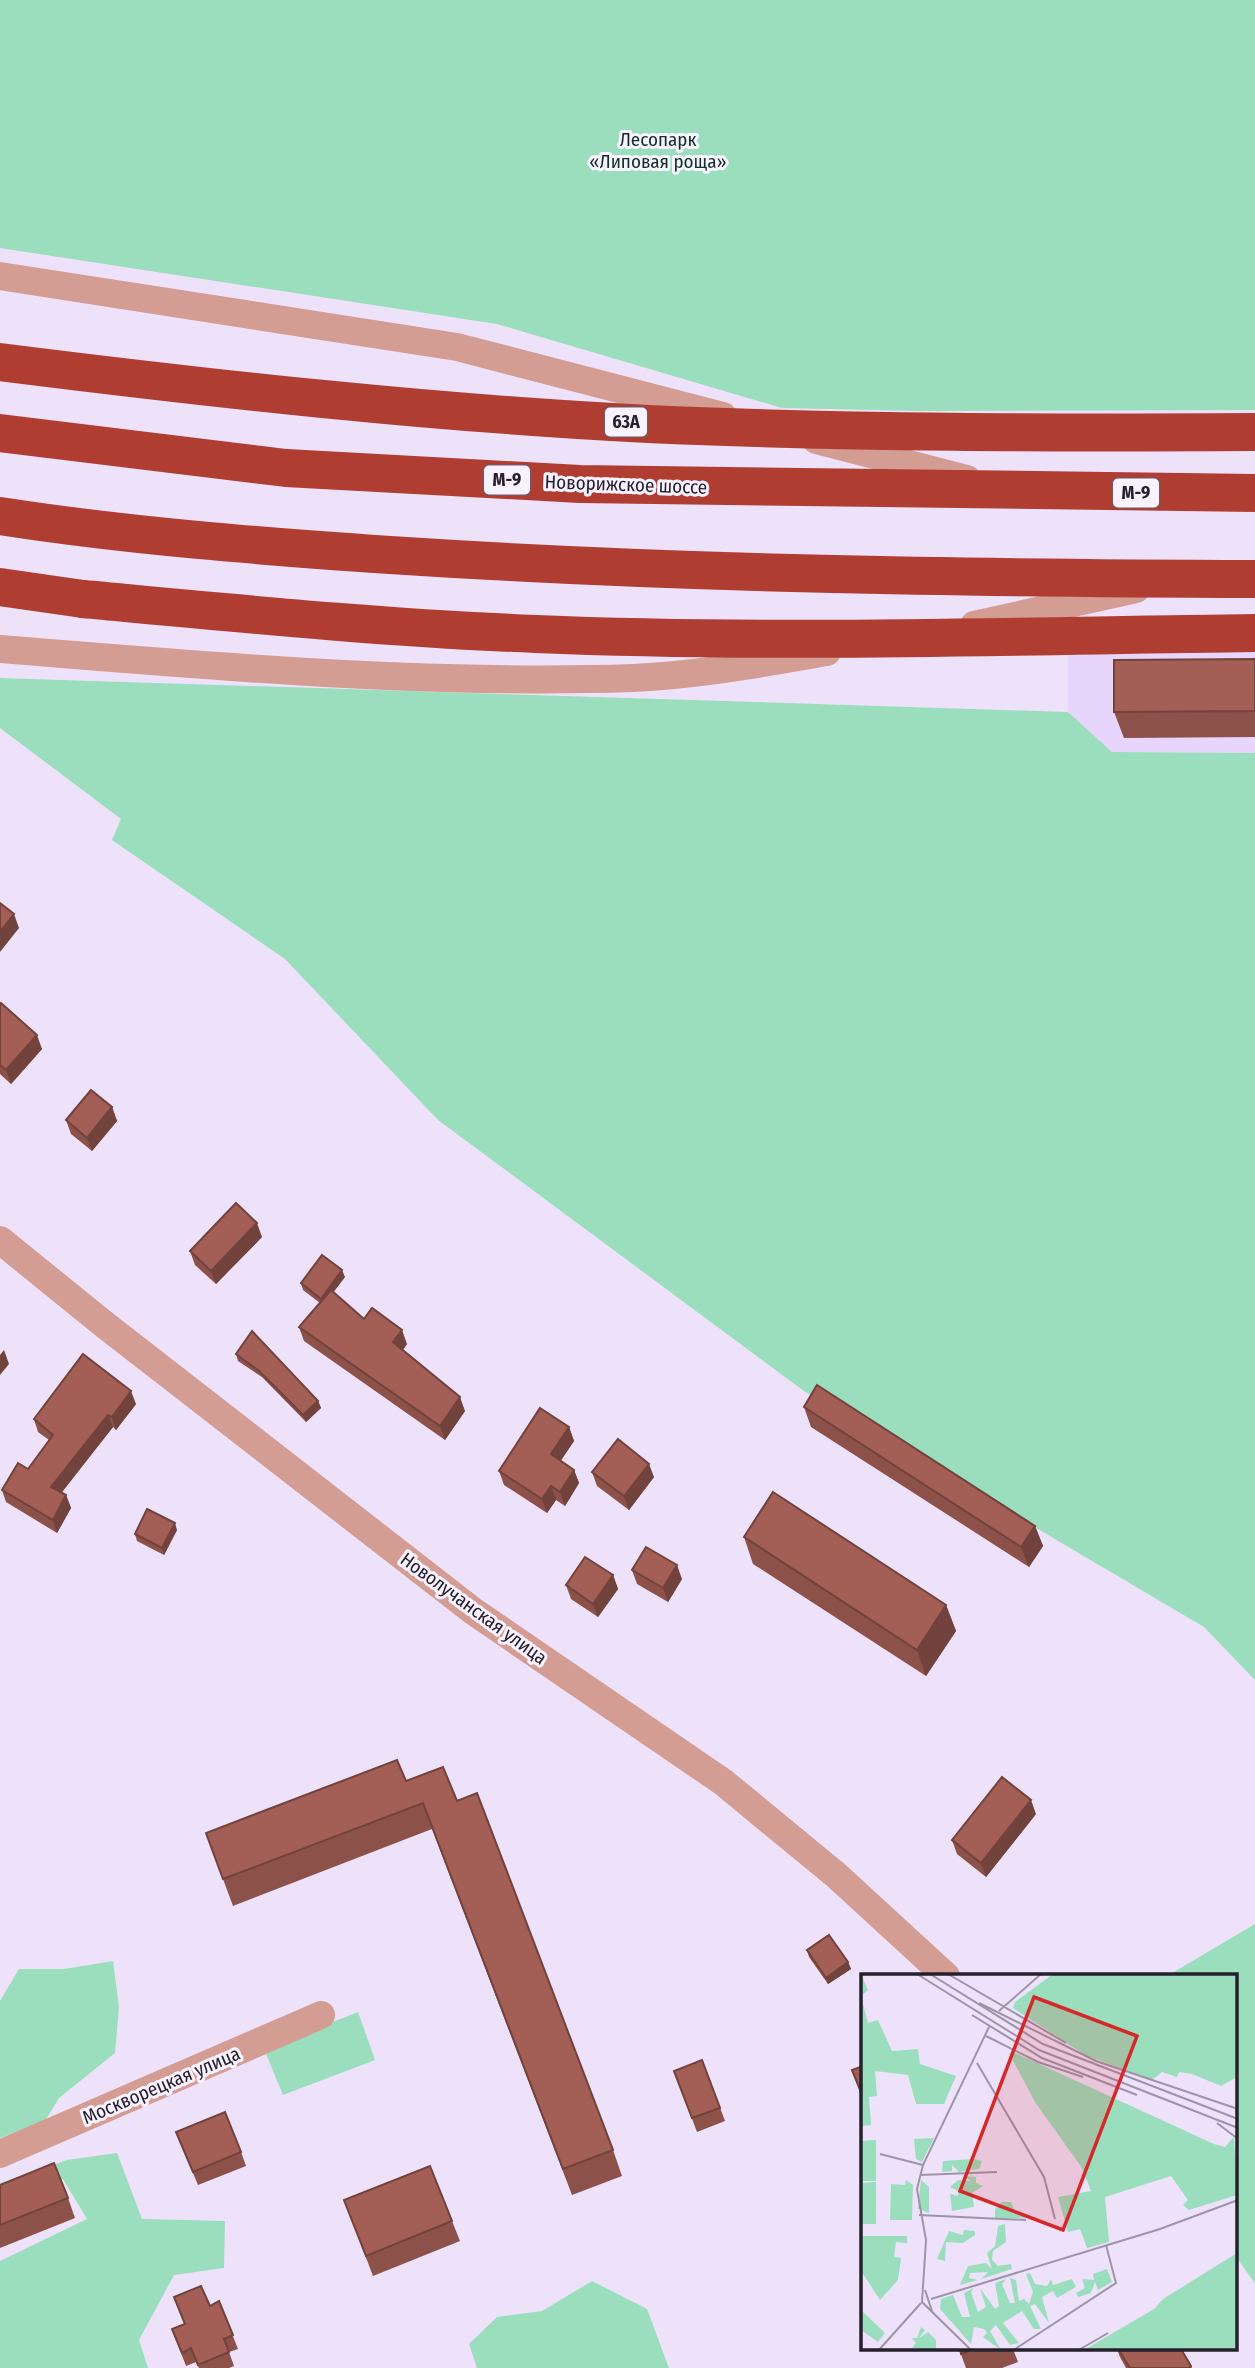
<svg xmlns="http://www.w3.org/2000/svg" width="1255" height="2368" font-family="'Fira Sans Condensed',sans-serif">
	<rect width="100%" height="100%" fill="#eee2fb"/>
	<polygon fill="#e8d5fb" points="1255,650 1255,753 1112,752 1068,712 1068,653"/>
	<g fill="#9adebd">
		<polygon points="0,0 1255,0 1255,410 918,411 782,408 497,324 0,248"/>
		<polygon points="0,678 1068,712 1112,752 1255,753 1255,1680 1204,1627 804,1391 438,1120 285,959 112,840 121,819 0,728"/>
		<polygon points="1255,1924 1255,2283 1236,2257 1236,1976 1167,1976"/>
		<polygon points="113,1961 119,2007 115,2053 59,2098 45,2121 0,2138 0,2001 19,1969 64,1969"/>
		<polygon points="358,2012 375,2060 283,2095 264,2049"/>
		<polygon points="117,2153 142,2219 225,2221 224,2268 174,2275 139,2340 148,2368 0,2368 0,2261 87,2219 63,2179 0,2204 0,2183 67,2160"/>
		<polygon points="592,2281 647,2309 669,2368 477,2368 469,2344 497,2317 542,2311"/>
	</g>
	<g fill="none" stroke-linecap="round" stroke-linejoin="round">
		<g stroke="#d49d94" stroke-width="28">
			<polyline points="0,276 457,347 723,416"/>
			<polyline points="816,440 967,479"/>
			<polyline points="974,625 1136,589"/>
			<path d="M0 649C211 666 421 685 633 678 699 675 763 663 827 652"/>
			<polyline points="0,1240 105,1325 473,1611 723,1782 836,1875 946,1976"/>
			<polyline points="0,2154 321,2015"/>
		</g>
		<g stroke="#af3d32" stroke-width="38">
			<polyline points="0,433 286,468 580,484 1255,493"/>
			<path d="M0 516C129 536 260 546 390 555 678 574 967 578 1255 579"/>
			<polyline points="0,587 83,599"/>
		</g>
		<g stroke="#af3d32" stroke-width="38">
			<path d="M0 362C215 389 431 413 648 424 851 433 1052 433 1255 432"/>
			<path d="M83 599C234 613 384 628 536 634 775 644 1015 636 1255 633"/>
		</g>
	</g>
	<g fill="#8c5149">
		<polygon points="1255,659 1255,737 1124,738 1114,712"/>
		<polygon points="0,1005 42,1049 11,1084 0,1074"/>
		<polygon points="112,1107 117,1121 92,1151 71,1134 66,1120"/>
		<polygon points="262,1237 216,1284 195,1265 190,1251"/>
		<polygon points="345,1277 333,1292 364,1319 407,1344 403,1350 465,1411 445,1440 304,1341 299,1327 320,1303 303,1290 301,1283"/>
		<polygon points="236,1354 318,1401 321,1408 306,1422 262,1377 238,1361"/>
		<polygon points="136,1404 116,1430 113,1427 61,1492 66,1495 71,1508 57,1533 6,1502 2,1490 28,1469 49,1440 38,1432 34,1419"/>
		<polygon points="804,1407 1035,1526 1043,1546 1029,1567 811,1427"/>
		<polygon points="569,1427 574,1441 560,1461 574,1470 579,1483 565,1506 556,1500 547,1513 504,1485 499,1471"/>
		<polygon points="592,1472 654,1477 629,1510 597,1486"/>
		<polygon points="177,1530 164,1555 137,1541 135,1534"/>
		<polygon points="744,1537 946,1605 956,1631 926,1676 753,1564"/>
		<polygon points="632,1570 682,1579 668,1602 637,1584"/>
		<polygon points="613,1575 618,1589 598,1617 571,1599 566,1585"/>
		<polygon points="406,1781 457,1801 613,2150 622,2176 572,2195 432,1829 233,1906 206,1833"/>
		<polygon points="1036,1814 986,1877 957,1854 952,1840"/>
		<polygon points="807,1950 848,1962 851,1969 828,1984 809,1957"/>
		<polygon points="702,2060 725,2121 697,2132 674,2071"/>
		<polygon points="176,2132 241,2152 246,2166 198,2185"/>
		<polygon points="0,2185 68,2198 75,2218 0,2248"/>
		<polygon points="344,2200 452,2221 460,2241 373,2276"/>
		<polygon points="219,2301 238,2349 229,2352 234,2366 229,2368 199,2368 196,2362 186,2366 172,2329 184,2324 210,2306"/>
		<polygon points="959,2349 1013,2349 1018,2362 1002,2368 966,2368"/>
		<polygon points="1117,2349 1181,2349 1192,2368 1126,2368 1120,2357"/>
	</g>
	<g fill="#72423c">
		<polygon points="14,914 19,928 0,952 0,932"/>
		<polygon points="37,1035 42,1049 11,1084 6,1070"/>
		<polygon points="112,1107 117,1121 92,1151 87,1138"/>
		<polygon points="257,1223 262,1237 216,1284 211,1271"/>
		<polygon points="342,1270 345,1277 323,1306 321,1299"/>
		<polygon points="402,1330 407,1344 398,1356 393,1342"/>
		<polygon points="4,1350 9,1364 0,1375 0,1355"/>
		<polygon points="131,1391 136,1404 116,1430 112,1417"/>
		<polygon points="460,1397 465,1411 445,1440 440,1426"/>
		<polygon points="318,1401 321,1408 306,1422 303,1415"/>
		<polygon points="108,1415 113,1427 56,1500 51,1487"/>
		<polygon points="569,1427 574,1441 556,1468 551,1454"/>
		<polygon points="649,1464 654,1477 629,1510 624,1496"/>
		<polygon points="574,1470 579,1483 565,1506 560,1492"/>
		<polygon points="551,1486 556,1500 547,1513 542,1499"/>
		<polygon points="66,1495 71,1508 57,1533 53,1520"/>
		<polygon points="175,1523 177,1530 164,1555 162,1548"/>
		<polygon points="1035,1526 1043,1546 1029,1567 1021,1547"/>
		<polygon points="677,1565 682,1579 668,1602 663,1588"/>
		<polygon points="613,1575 618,1589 598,1617 593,1604"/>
		<polygon points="946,1605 956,1631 926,1676 917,1650"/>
		<polygon points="1031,1800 1036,1814 986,1877 981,1863"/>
		<polygon points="848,1962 851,1969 828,1984 826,1978"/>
	</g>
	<g fill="#a35e55" stroke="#72423c" stroke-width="2">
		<polygon points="1255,659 1255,711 1114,712 1114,660"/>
		<polygon points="0,903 14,914 0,932"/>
		<polygon points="1,1003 37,1035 6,1070 0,1065 0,1005"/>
		<polygon points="91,1090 112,1107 87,1138 66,1120"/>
		<polygon points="236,1203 257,1223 211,1271 190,1251"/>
		<polygon points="322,1255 342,1270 321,1299 301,1283"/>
		<polygon points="331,1290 364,1319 372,1308 402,1330 393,1342 460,1397 440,1426 299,1327"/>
		<polygon points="252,1331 318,1401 303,1415 259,1371 236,1354"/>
		<polygon points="83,1354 131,1391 112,1417 108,1415 51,1487 66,1495 53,1520 2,1490 18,1463 28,1469 53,1435 34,1419"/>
		<polygon points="817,1385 1035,1526 1021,1547 804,1407"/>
		<polygon points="540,1408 569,1427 551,1454 574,1470 560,1492 551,1486 542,1499 499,1471"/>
		<polygon points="618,1439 649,1464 624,1496 592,1472"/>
		<polygon points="773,1492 946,1605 917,1650 744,1537"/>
		<polygon points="147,1509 175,1523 162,1548 135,1534"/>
		<polygon points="646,1547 677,1565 663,1588 632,1570"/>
		<polygon points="585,1557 613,1575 593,1604 566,1585"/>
		<polygon points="397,1760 406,1781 443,1767 457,1801 477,1793 613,2150 563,2169 423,1803 223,1879 206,1833"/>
		<polygon points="1002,1777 1031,1800 981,1863 952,1840"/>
		<polygon points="829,1935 848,1962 826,1978 807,1950"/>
		<polygon points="702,2060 720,2108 692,2118 674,2071"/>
		<polygon points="863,2066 863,2097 852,2070"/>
		<polygon points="225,2112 241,2152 193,2172 176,2132"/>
		<polygon points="54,2163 68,2198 0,2225 0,2185"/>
		<polygon points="430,2166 452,2221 366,2256 344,2200"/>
		<polygon points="201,2286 210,2306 219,2301 233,2335 224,2339 229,2352 198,2365 191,2348 182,2353 172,2329 185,2324 174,2297"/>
		<polygon points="960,2349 974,2349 961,2354"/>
		<polygon points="1118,2349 1181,2349 1191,2366 1189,2368 1130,2368"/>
	</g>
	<g text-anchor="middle" stroke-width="6" stroke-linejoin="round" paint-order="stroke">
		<g fill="#f8f2ff" stroke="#655f6b" stroke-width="2">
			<rect x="605" y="407.5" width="42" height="29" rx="5"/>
			<rect x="484" y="465.5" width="46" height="29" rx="5"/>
			<rect x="1113" y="478.5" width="46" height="29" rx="5"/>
		</g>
		<g font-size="18" font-weight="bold" fill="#26202c">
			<text x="626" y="428">63A</text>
			<text x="507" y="486">М-9</text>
			<text x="1136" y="499">М-9</text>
		</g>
		<g font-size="19" fill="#0f3223" stroke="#f8f2ff">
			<text x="658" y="146">Лесопарк<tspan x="658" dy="22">«Липовая роща»</tspan></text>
		</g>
		<g font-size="19" fill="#26202c" stroke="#f8f2ff">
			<text transform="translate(626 484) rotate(2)" y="7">Новорижское шоссе</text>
			<text transform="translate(474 1608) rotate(36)" y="7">Новолучанская улица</text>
			<text transform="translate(161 2085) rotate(-23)" y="7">Москворецкая улица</text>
		</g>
	</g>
	<g transform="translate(861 1974)">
		<rect width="376" height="376" fill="#eee2fb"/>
		<path d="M0 0 7 16 0 22 7 49 17 46 31 77 57 75 59 90 95 102 83 130H55L47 101 14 97 16 122 8 123 10 151 0 152ZM192 0H376V103L360 112 331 100 318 98 316 103 301 98 291 106 224 81 152 34 154 28ZM152 78 353 170 364 173 373 163 376 221 328 236 322 231 327 226 310 202 244 223 248 268 226 274 219 255 207 258 197 223 230 217 221 194 174 128 148 79ZM73 164 61 188 55 185 53 165ZM15 166V207H0V167ZM113 185 121 187 118 195 98 198 91 191V197L81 198 82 187ZM103 202 115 203V209L122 212 111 219 113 233 91 237 89 220 97 222V217L89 213 97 206 110 207ZM45 206 52 211 51 246H29L30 210 44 211ZM60 206 68 213V239L57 235ZM15 208V250H0V209ZM141 228H150L154 238 167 244 134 245V235ZM144 250 145 268 132 277 131 286 137 292 150 290 151 295 120 305 127 298 109 299 108 304 117 306 99 311 107 292 125 289 131 295 126 279 134 272 137 252ZM103 256 114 257V261L102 269 85 268 84 287 76 285 88 257 102 261ZM0 262H46V269L35 268 33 283 40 284 37 306 19 326 0 297ZM376 279V376H223L293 335 302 325ZM246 295 251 308 237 316 234 308 230 319 217 323 215 319 224 314 221 305 233 306 232 300ZM169 299 174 310 186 312 190 305 192 311 211 305 215 313 196 324 192 317 181 323 188 349 174 330 169 332 180 355H173L161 337 142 349 158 369 149 371 135 351 129 357 140 376 122 363 126 359 123 355 113 353 110 370 79 335 80 325 92 321 101 343H109L103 319 113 314 110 318 117 338 125 333 119 314 134 335 138 332 134 309 145 305 141 310 149 329H154L149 304 155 306 158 327 163 325 168 330 172 318 165 300ZM0 336 24 359 17 368 0 356ZM60 353 64 356 58 364 67 358 75 366V376L51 374 55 369 51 364H56Z" fill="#9adebd"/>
		<path fill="none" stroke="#9e94a8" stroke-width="2" d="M56 0 178 76 377 154M69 0 182 70 377 145M87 0 205 69M118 29 235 87 377 135M138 37 180 0M111 41 181 84 276 121M125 62 177 88 222 103M116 89 183 203 194 245M356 149 377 165M19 180 62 191M59 201 136 198M58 241 165 246M64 316 71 337M70 325 299 255 377 226M17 377 60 329M111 377 61 328 65 266 56 215 62 191 128 53M151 377 255 309 245 271M216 377 247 359"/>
		<path fill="#d62828" fill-opacity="0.15" stroke="#d62828" stroke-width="3.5" d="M173 23 276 62 202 256 99 217Z"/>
		<rect width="376" height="376" fill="none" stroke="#26202c" stroke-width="3.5"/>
	</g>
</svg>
